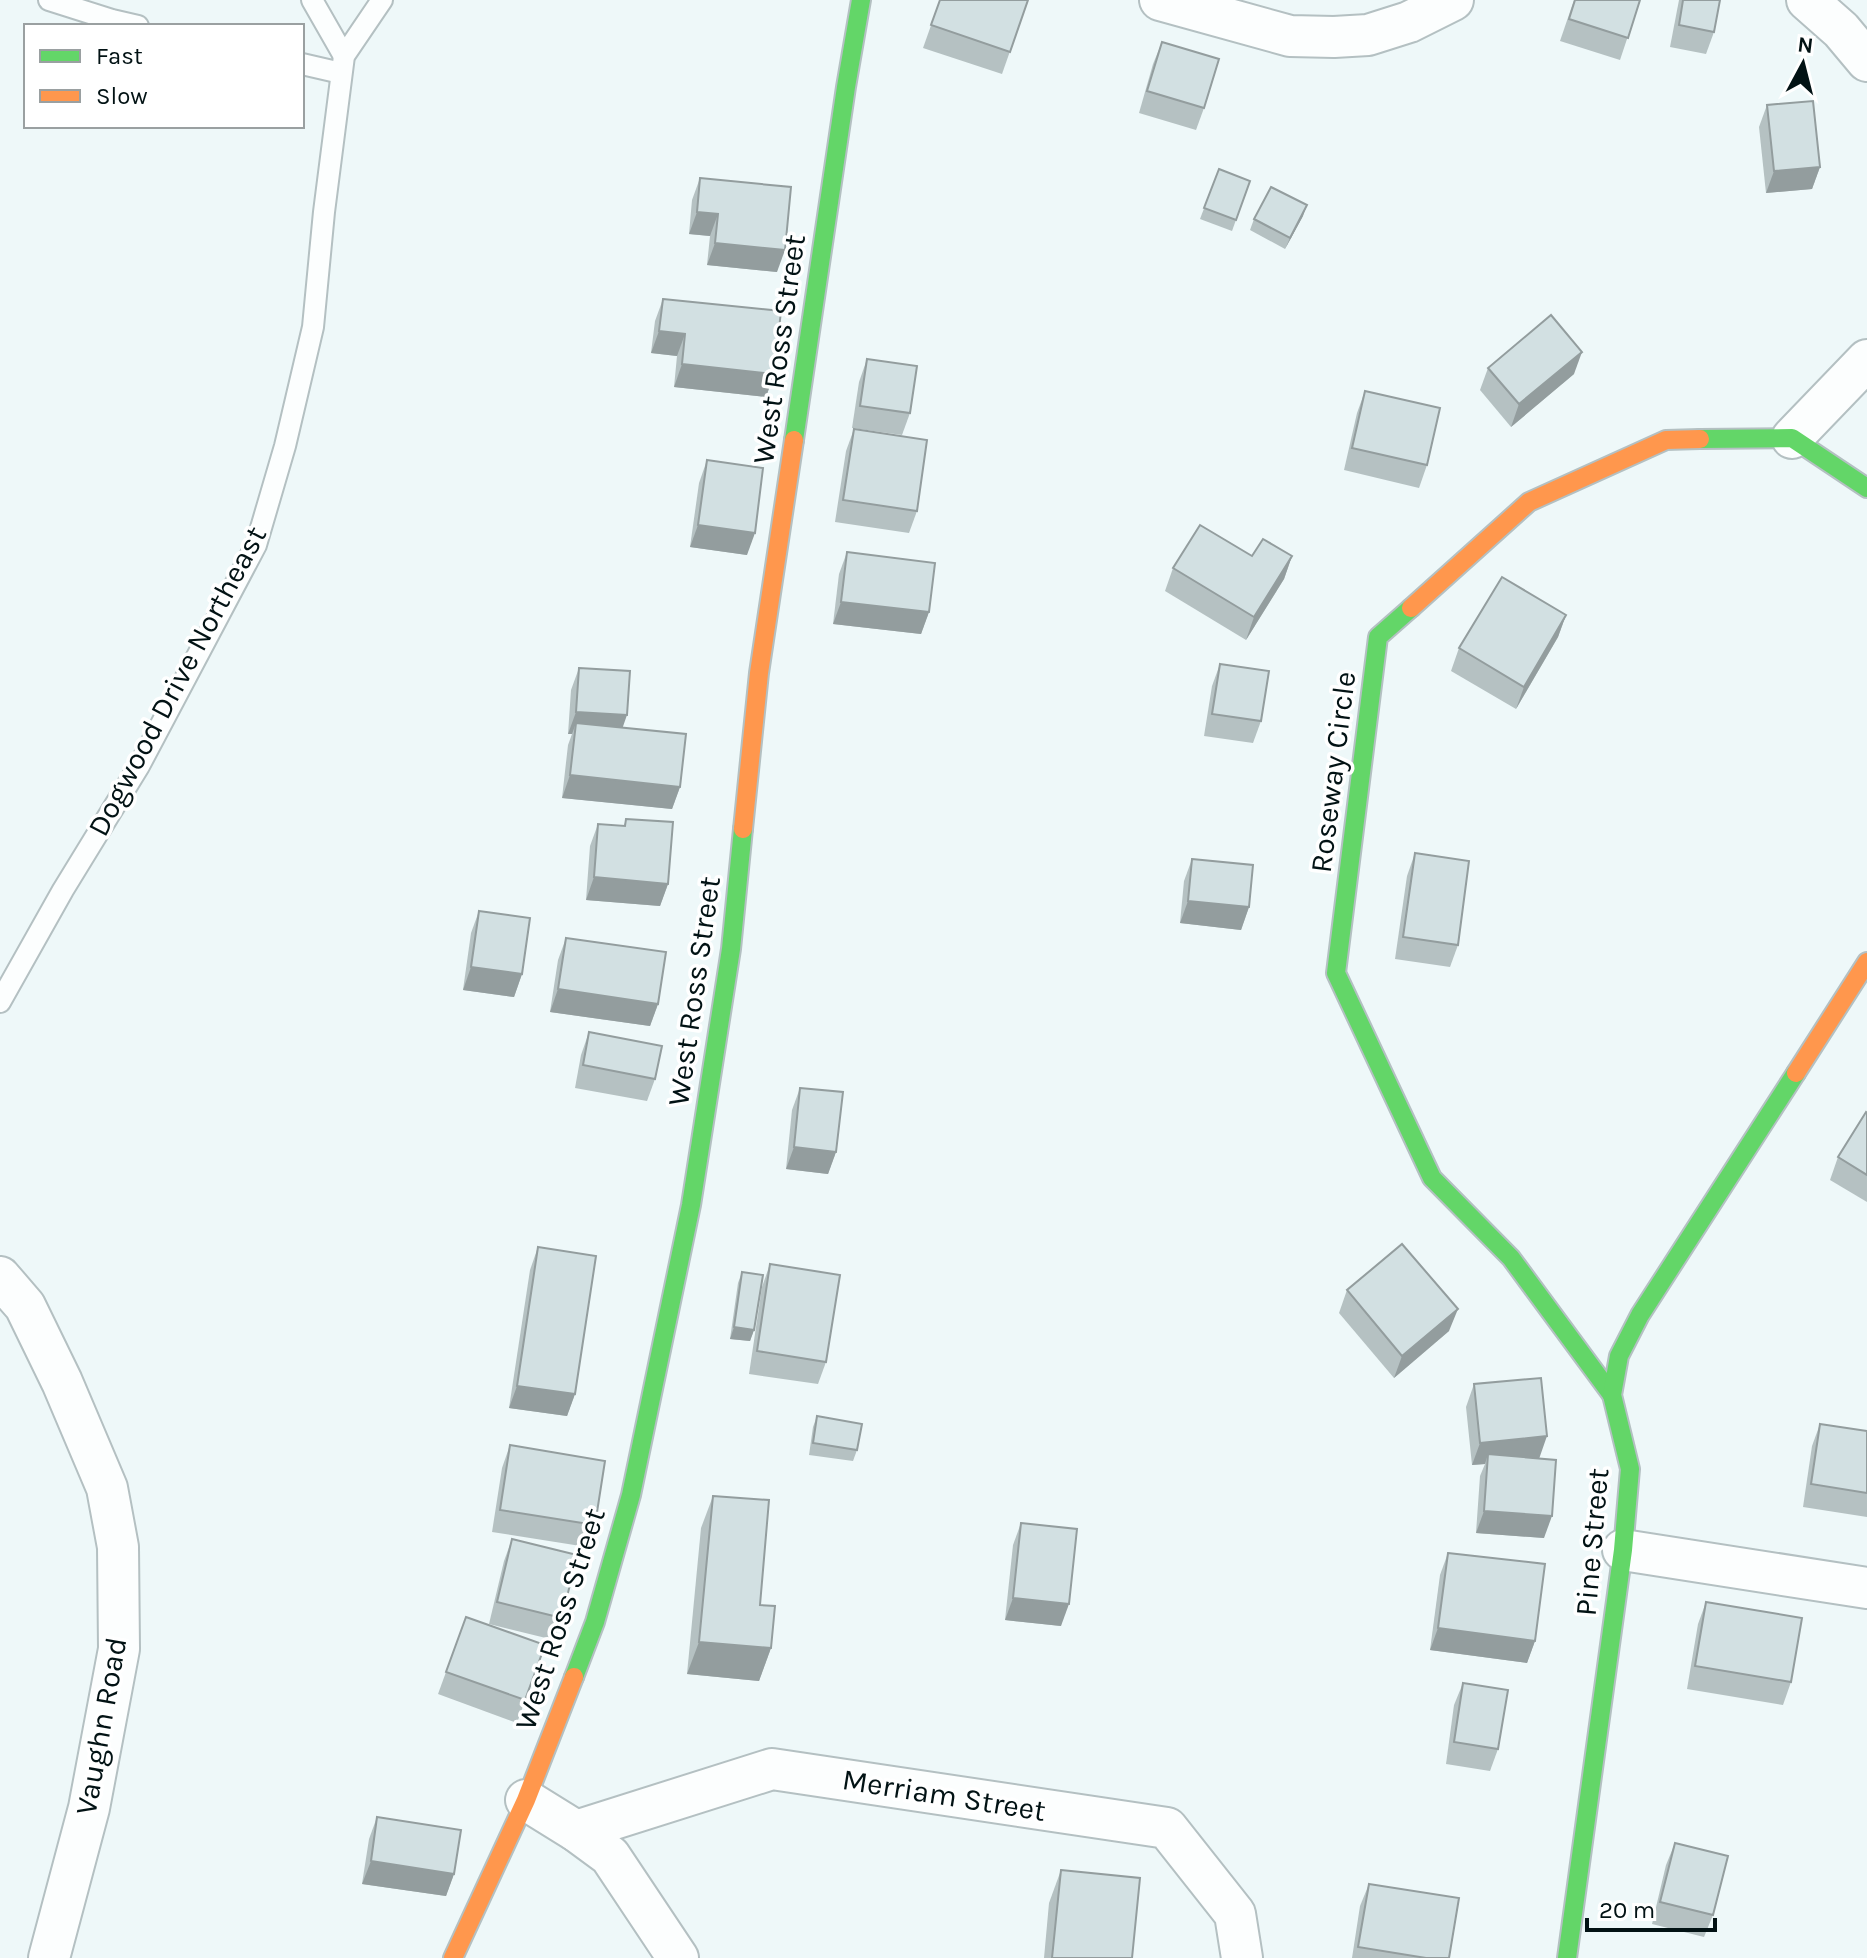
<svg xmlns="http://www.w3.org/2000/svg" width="1867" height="1958" font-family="Karla,sans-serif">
	<rect width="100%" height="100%" fill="#eef8f9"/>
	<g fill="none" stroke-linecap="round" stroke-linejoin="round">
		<defs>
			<g id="lane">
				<polyline points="49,0 112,20 138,26"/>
				<polyline points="312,0 344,56"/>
				<polyline points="302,64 341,73"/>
				<polyline points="0,1002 63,890 139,766 256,545 285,446 313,327 324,212 344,56 382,0"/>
			</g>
			<g id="street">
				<polyline points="1160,0 1290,36 1334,37 1368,35 1409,22 1453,0"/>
				<polyline points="1807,0 1841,30 1867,61"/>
				<polyline points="1792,438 1867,360"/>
				<polyline points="0,1277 25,1306 62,1382 107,1488 118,1547 119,1649 89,1808 49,1958"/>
				<polyline points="1623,1550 1867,1588"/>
				<polyline points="526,1800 576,1831 610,1856 678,1958"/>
				<polyline points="576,1831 772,1769 1167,1828 1235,1914 1242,1958"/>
			</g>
			<g id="fast">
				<polyline points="1700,439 1792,438 1867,488"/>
				<polyline points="794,440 846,87 861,0"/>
				<polyline points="1411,608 1378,637 1336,973 1432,1178 1511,1258 1612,1395"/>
				<polyline points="574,1677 595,1622 631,1495 691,1205 731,949 743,829"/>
				<polyline points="1567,1958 1623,1550 1630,1469 1612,1395 1619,1356 1640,1315 1796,1073"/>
			</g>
			<g id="slow">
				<polyline points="1411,608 1529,502 1666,440 1700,439"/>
				<polyline points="743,829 759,673 794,440"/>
				<polyline points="1796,1073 1867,962"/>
				<polyline points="453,1958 526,1800 574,1677"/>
			</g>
		</defs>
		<use href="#lane" stroke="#b4c0c2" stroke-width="24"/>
		<use href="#street" stroke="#b4c0c2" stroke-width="44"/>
		<use href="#fast" stroke="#b4c0c2" stroke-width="22"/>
		<use href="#slow" stroke="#b4c0c2" stroke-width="22"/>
		<use href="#lane" stroke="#fcfefe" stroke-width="20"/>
		<use href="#street" stroke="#fcfefe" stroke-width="40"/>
		<use href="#fast" stroke="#63d668" stroke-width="18"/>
		<use href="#slow" stroke="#ff974d" stroke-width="18"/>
	</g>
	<g fill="#b5c1c2">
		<polygon points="940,0 1028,0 1002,74 923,48"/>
		<polygon points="1574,0 1640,0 1620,60 1560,41"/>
		<polygon points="1679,0 1720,0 1714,32 1706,54 1670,47"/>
		<polygon points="1162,42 1204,108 1196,130 1139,113 1153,64"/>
		<polygon points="1767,105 1820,167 1812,189 1766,193 1759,127"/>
		<polygon points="1219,169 1250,181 1232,231 1200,219"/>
		<polygon points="700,178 777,272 707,265 710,236 689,234 692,200"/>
		<polygon points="1303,216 1285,249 1250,230 1254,219"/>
		<polygon points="663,299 774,374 766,397 674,387 677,356 651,353 655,321"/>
		<polygon points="867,359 910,413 902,435 852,428 859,382"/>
		<polygon points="1488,368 1574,374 1511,427 1480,390"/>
		<polygon points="1365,391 1427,465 1419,488 1344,470 1357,413"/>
		<polygon points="854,429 917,511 909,533 835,522 846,451"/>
		<polygon points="707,460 747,555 690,547 699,483"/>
		<polygon points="847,552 929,612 921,634 833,624 839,574"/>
		<polygon points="1252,556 1292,556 1284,579 1246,640 1165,591 1173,568"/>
		<polygon points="1566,615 1558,637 1516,709 1451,671 1459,648"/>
		<polygon points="1220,664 1261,721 1253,743 1204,736 1212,686"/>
		<polygon points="579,668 622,727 680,787 672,809 562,798 568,745 572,734 568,734 571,690"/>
		<polygon points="626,819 668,884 660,906 586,900 590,846 598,824 624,826"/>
		<polygon points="1415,853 1458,945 1450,967 1395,959 1407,876"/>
		<polygon points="1192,859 1249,907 1241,930 1180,923 1184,881"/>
		<polygon points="479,911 522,974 514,997 463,990 471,933"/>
		<polygon points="566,938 658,1004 650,1026 550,1012 558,960"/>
		<polygon points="589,1032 655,1079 647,1101 575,1088 581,1055"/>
		<polygon points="800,1088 836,1152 828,1174 786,1169 792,1110"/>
		<polygon points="1867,1113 1867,1202 1830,1180 1838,1157"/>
		<polygon points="538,1247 575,1394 567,1416 509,1408 530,1270"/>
		<polygon points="770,1264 826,1362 818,1384 749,1374 762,1287"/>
		<polygon points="742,1272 754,1330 750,1341 730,1339 738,1283"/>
		<polygon points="1347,1290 1449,1331 1394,1378 1339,1313"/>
		<polygon points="1474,1384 1539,1458 1544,1538 1476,1533 1480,1476 1485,1464 1472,1465 1466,1407"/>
		<polygon points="817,1416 857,1450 853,1461 809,1455 813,1427"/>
		<polygon points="1820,1424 1867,1431 1867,1517 1803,1507 1812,1446"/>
		<polygon points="510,1445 595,1525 587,1547 492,1532 502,1468"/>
		<polygon points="713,1496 760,1605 771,1648 759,1681 687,1674 701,1528"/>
		<polygon points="1021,1523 1061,1626 1005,1620 1013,1545"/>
		<polygon points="512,1539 562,1618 554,1640 489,1624 504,1561"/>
		<polygon points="1448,1553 1535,1641 1527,1663 1430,1650 1440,1575"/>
		<polygon points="1706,1602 1791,1682 1783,1705 1687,1689 1698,1624"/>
		<polygon points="466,1617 545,1645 517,1723 438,1694"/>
		<polygon points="1463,1683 1498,1749 1490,1771 1446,1764 1454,1705"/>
		<polygon points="377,1817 454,1874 446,1896 362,1884 369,1839"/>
		<polygon points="1675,1843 1713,1915 1704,1937 1652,1924 1666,1865"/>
		<polygon points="1061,1870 1132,1958 1044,1958 1049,1903"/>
		<polygon points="1369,1884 1449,1958 1352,1958 1360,1906"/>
	</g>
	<g fill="#939d9e">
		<polygon points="1820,167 1812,189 1766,193 1774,171"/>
		<polygon points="1307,205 1303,216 1285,249 1290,238"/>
		<polygon points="697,212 718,214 710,236 689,234"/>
		<polygon points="715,243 785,250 777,272 707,265"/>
		<polygon points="659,331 685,334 677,356 651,353"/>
		<polygon points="1582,352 1574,374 1511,427 1519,404"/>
		<polygon points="682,364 774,374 766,397 674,387"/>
		<polygon points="698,525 755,533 747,555 690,547"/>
		<polygon points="1292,556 1284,579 1246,640 1254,617"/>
		<polygon points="841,602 929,612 921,634 833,624"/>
		<polygon points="1566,615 1558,637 1516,709 1524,687"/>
		<polygon points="576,712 627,715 619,738 576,723 572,734 568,734"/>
		<polygon points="570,775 680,787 672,809 562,798"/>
		<polygon points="594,877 668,884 660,906 586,900"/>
		<polygon points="1188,901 1249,907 1241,930 1180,923"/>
		<polygon points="471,967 522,974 514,997 463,990"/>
		<polygon points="558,989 658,1004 650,1026 550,1012"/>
		<polygon points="794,1147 836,1152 828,1174 786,1169"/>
		<polygon points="1458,1309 1449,1331 1394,1378 1402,1356"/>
		<polygon points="734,1327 754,1330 750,1341 730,1339"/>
		<polygon points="517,1386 575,1394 567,1416 509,1408"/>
		<polygon points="1547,1436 1539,1459 1488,1454 1485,1464 1472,1465 1480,1443"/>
		<polygon points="1484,1511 1552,1516 1544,1538 1476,1533"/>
		<polygon points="1013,1598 1069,1604 1061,1626 1005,1620"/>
		<polygon points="1438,1628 1535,1641 1527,1663 1430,1650"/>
		<polygon points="699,1642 771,1648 759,1681 687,1674"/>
		<polygon points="371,1861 454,1874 446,1896 362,1884"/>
	</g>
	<g fill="#d2e0e2" stroke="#939d9e" stroke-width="2">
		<polygon points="940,0 1028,0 1010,52 931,25"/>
		<polygon points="1575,0 1640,0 1628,38 1569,19"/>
		<polygon points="1683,0 1720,0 1714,32 1679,25"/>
		<polygon points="1162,42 1219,59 1204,108 1147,91"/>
		<polygon points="1813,101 1820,167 1774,171 1767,105"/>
		<polygon points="1219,169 1250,181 1236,220 1204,208"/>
		<polygon points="700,178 791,187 785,250 715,243 718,214 697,212"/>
		<polygon points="1271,187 1307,205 1290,238 1254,219"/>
		<polygon points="663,299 781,311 774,374 682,364 685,334 659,331"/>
		<polygon points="1551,315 1582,352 1519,404 1488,368"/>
		<polygon points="867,359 917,366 910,413 860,406"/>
		<polygon points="1365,391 1440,408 1427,465 1352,448"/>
		<polygon points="854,429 927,440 917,511 843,500"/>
		<polygon points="707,460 763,468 755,533 698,525"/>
		<polygon points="1200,525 1252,556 1263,539 1292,556 1254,617 1173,568"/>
		<polygon points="847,552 935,563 929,612 841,602"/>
		<polygon points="1502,577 1566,615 1524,687 1459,648"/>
		<polygon points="1220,664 1269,671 1261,721 1212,714"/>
		<polygon points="579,668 630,671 627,715 576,712"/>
		<polygon points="576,723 686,734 680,787 570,775"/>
		<polygon points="626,819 673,822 668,884 594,877 598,824 625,826"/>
		<polygon points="1415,853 1469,861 1458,945 1403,937"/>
		<polygon points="1192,859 1253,865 1249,907 1188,901"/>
		<polygon points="479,911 530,918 522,974 471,967"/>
		<polygon points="566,938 666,952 658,1004 558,989"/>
		<polygon points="589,1032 662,1046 655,1079 583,1065"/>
		<polygon points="800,1088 843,1092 836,1152 794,1147"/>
		<polygon points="1866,1112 1867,1113 1867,1175 1838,1157"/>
		<polygon points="1402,1244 1458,1309 1402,1356 1347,1290"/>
		<polygon points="538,1247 596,1256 575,1394 517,1386"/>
		<polygon points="770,1264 840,1275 826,1362 757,1351"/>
		<polygon points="742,1272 763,1275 754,1330 734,1327"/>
		<polygon points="1541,1378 1547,1436 1480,1443 1474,1384"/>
		<polygon points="817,1416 862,1424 857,1450 813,1443"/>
		<polygon points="1820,1424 1867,1431 1867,1493 1811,1484"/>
		<polygon points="510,1445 605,1461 595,1525 500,1510"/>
		<polygon points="1488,1454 1556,1460 1552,1516 1484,1511"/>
		<polygon points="713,1496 769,1500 760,1605 775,1606 771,1648 699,1642"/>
		<polygon points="1021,1523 1077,1529 1069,1604 1013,1598"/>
		<polygon points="512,1539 577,1555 562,1618 497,1602"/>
		<polygon points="1448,1553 1545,1564 1535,1641 1438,1628"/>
		<polygon points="1706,1602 1802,1618 1791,1682 1695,1666"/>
		<polygon points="466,1617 545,1645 525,1700 446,1672"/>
		<polygon points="1463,1683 1508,1690 1498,1749 1454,1742"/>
		<polygon points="377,1817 461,1830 454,1874 371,1861"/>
		<polygon points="1675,1843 1728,1856 1713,1915 1660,1902"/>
		<polygon points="1061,1870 1140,1878 1132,1958 1052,1958"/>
		<polygon points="1369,1884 1459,1898 1449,1958 1426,1958 1358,1947"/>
	</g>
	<g text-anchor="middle" stroke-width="7" stroke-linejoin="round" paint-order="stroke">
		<g font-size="30" fill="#021214" stroke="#fff">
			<text transform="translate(779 349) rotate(-82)" y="10">West Ross Street</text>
			<text transform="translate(177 681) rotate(-62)" y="10">Dogwood Drive Northeast</text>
			<text transform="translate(1333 772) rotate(-83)" y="10">Roseway Circle</text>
			<text transform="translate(694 991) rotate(-82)" y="10">West Ross Street</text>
			<text transform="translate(1592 1542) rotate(-85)" y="10">Pine Street</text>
			<text transform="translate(560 1619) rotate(-72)" y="10">West Ross Street</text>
			<text transform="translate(101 1726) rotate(-80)" y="10">Vaughn Road</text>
			<text transform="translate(944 1795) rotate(9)" y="10">Merriam Street</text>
		</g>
	</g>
	<rect x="24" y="24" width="280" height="104" fill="#ffffff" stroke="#9aa0a1" stroke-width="2"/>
	<rect x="40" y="50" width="40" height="12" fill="#63d668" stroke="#9aa0a1" stroke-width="2"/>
	<text x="96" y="64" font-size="24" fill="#021214">Fast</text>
	<rect x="40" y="90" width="40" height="12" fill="#ff974d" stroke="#9aa0a1" stroke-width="2"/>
	<text x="96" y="104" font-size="24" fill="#021214">Slow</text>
	<g transform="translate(1803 64) rotate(7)" stroke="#ffffff" stroke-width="6" paint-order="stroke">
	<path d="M0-6L14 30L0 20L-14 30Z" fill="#021214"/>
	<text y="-12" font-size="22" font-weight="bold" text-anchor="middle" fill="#021214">N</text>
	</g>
	<path d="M1587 1918v12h128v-12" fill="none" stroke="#021214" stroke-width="4"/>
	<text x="1599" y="1918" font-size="24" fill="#021214" stroke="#ffffff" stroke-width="6" paint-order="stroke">20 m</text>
</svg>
